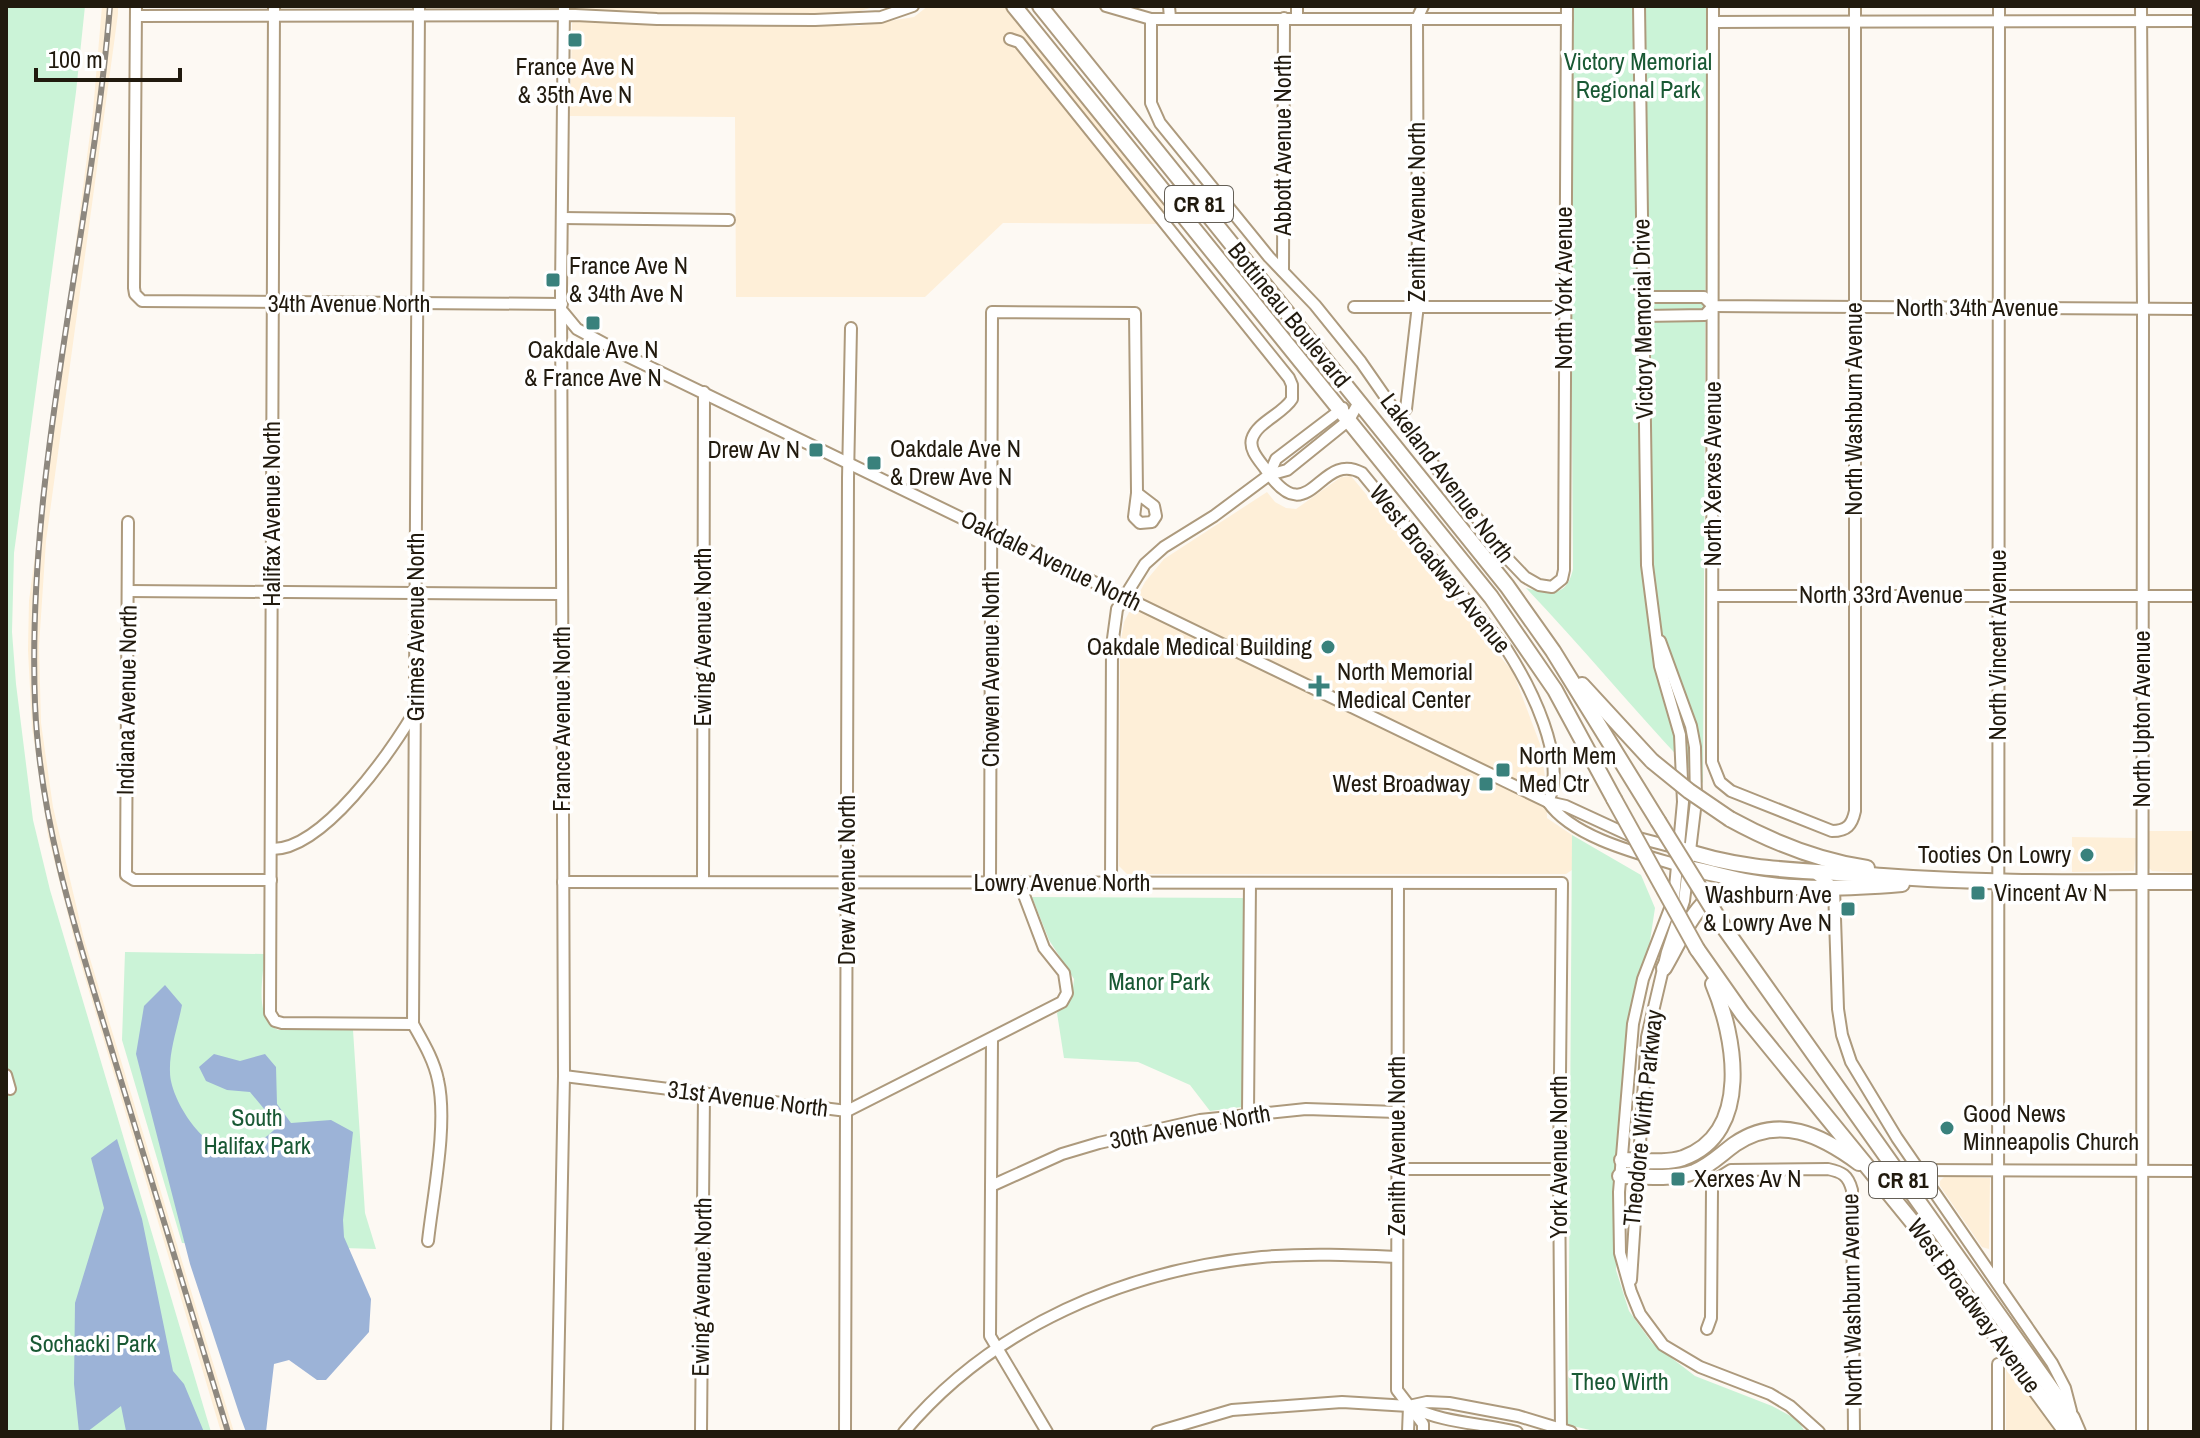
<svg xmlns="http://www.w3.org/2000/svg" width="2200" height="1438" font-family="'Archivo Narrow',sans-serif">
	<rect width="100%" height="100%" fill="#fdf9f3"/>
	<g fill="#feefd8">
		<polygon points="102,6 118,6 118,14 46,541 39,646 41,723 53,807 84,939 234,1432 221,1432 77,951 48,836 32,728 28,650 29,601 93,111"/>
		<polygon points="576,6 877,6 853,13 826,14 657,13 582,9"/>
		<polygon points="928,6 1008,6 1176,214 1160,224 1003,223 925,297 736,297 735,117 570,116 572,23 574,21 656,25 858,26 914,17"/>
		<polygon points="1351,476 1513,672 1540,744 1546,783 1547,818 1572,835 1576,852 1572,870 1566,874 1127,874 1119,866 1120,646 1124,622 1145,582 1164,559 1267,492 1275,502 1286,508 1296,509 1341,477"/>
		<polygon points="2149,831 2194,831 2194,873 2152,871 2149,868"/>
		<polygon points="2072,837 2137,838 2134,871 2072,872"/>
		<polygon points="1945,1176 1990,1178 1989,1249 1982,1247 1940,1186 1940,1181"/>
		<polygon points="2009,1363 2059,1432 2006,1432 2006,1365"/>
	</g>
	<g fill="#cbf3d7">
		<polygon points="6,6 85,6 76,92 14,553 12,632 16,684 33,820 50,890 211,1432 6,1432"/>
		<path d="M1569 6H1707L1703 783C1642 720 1587 652 1526 588 1550 595 1567 597 1573 569Z"/>
		<polygon points="1572,835 1641,875 1655,908 1613,1183 1618,1225 1616,1270 1629,1311 1652,1343 1695,1376 1772,1406 1798,1420 1805,1432 1599,1432 1568,1425"/>
		<polygon points="1032,897 1245,898 1242,1107 1210,1111 1190,1085 1138,1062 1064,1058 1057,1013 1072,996 1074,979 1049,940"/>
		<path d="M125 952 264 954C264 978 253 1017 278 1030H353L365 1213 376 1249 182 1243 122 1040Z"/>
	</g>
	<g fill="#9cb3d7">
		<path d="M165 985 182 1005C178 1026 169 1051 170 1072 170 1098 202 1149 231 1151 247 1152 263 1140 274 1130L270 1116 250 1092 227 1090 206 1081 199 1067 214 1054 240 1061 265 1054 276 1067 277 1104 291 1123 331 1120 353 1132 343 1220 344 1237 371 1299 369 1332 326 1380H317L289 1360 274 1364 266 1432H246L240 1416 190 1264 136 1054 144 1006Z"/>
		<polygon points="117,1139 142,1219 173,1371 184,1384 204,1432 130,1432 126,1431 121,1406 87,1432 79,1432 74,1384 75,1303 104,1208 91,1158"/>
	</g>
	<g fill="none" stroke-linecap="round" stroke-linejoin="round">
		<defs>
			<g id="minor">
				<polyline points="136,6 134,288 135,294 142,301 562,304"/>
				<polyline points="274,6 270,1013 275,1021 282,1023 413,1024"/>
				<path d="M419 6 413 1024C423 1042 434 1060 438 1080 448 1124 433 1195 428 1241"/>
				<polyline points="1106,6 1151,19 1567,19"/>
				<polyline points="1169,6 1170,18"/>
				<polyline points="1639,6 1647,565 1660,666 1680,735 1683,802 1674,898 1643,979 1633,1024 1619,1192 1620,1253 1631,1292 1640,1314 1663,1345 1700,1367 1770,1394 1790,1406 1819,1432"/>
				<path d="M1713 6 1712 762 1720 782 1731 791 1832 831C1847 831 1852 825 1855 811V6"/>
				<polyline points="2141,6 2143,309 2142,1432"/>
				<polyline points="136,16 575,15 657,19 815,20 881,17 913,6"/>
				<polyline points="1297,18 1297,6"/>
				<polyline points="1151,19 1151,103 1160,123 1269,257 1315,305 1361,362 1425,454 1480,522 1504,555 1525,577 1539,585 1552,587 1562,579 1564,570 1567,6"/>
				<polyline points="1713,22 2194,21"/>
				<path d="M1010 39 1019 42 1289 378 1292 385V399C1283 414 1257 422 1252 439 1249 449 1258 459 1264 467 1310 537 1318 449 1362 473L1507 650C1530 686 1568 759 1548 802"/>
				<polyline points="562,218 729,220"/>
				<polyline points="1283,271 1284,18"/>
				<polyline points="1643,297 1704,297 1713,306 2194,309"/>
				<polyline points="1354,307 1563,307"/>
				<polyline points="563,312 577,329 629,357 1548,802 1566,806 1631,836 1677,848"/>
				<polyline points="1643,316 1705,315 1713,306"/>
				<polyline points="1398,416 1406,409 1418,305 1417,19 1423,6"/>
				<polyline points="1269,475 1276,459 1343,408"/>
				<polyline points="128,522 126,875 134,880 271,880"/>
				<polyline points="128,591 562,594"/>
				<polyline points="1713,596 2194,596"/>
				<path d="M1548 802C1573 838 1640 854 1681 866"/>
				<path d="M271 849C323 851 391 751 415 711"/>
				<polyline points="1815,873 1834,888 1838,1009 1842,1035 1851,1062 1897,1138 2052,1363 2065,1388 2071,1411"/>
				<polyline points="563,882 1562,883 1559,1169 1561,1432"/>
				<polyline points="703,882 704,392"/>
				<polyline points="990,882 992,312 1135,313 1137,493 1134,517 1140,523 1152,522 1156,516 1154,506 1137,493"/>
				<polyline points="1111,883 1112,646 1117,609 1145,564 1164,547 1214,516 1269,475 1287,470 1349,420 1359,402"/>
				<polyline points="1398,883 1397,1390 1423,1424 1423,1432"/>
				<polyline points="992,1040 990,1336 1047,1432"/>
				<polyline points="6,1075 10,1089"/>
				<polyline points="564,1076 847,1111 1062,1002 1067,993 1064,973 1044,948 1019,882"/>
				<polyline points="1248,1113 1250,883"/>
				<polyline points="1397,1169 1559,1169"/>
				<polyline points="1919,1170 2194,1171"/>
				<polyline points="991,1186 1062,1154 1099,1143 1200,1120 1306,1109 1397,1112"/>
				<polyline points="1631,1280 1647,1037 1667,952 1684,901 1696,801 1695,747 1691,726 1660,641"/>
				<polyline points="1998,1283 1999,6"/>
				<path d="M1707 1329 1711 1318 1712 1189 1715 1180 1731 1170 1828 1169C1842 1172 1848 1175 1852 1190L1854 1432"/>
				<polyline points="1998,1364 1998,1432"/>
				<path d="M1411 1407C1443 1423 1482 1423 1517 1432"/>
				<polyline points="557,1432 564,1076 561,290 564,6"/>
				<polyline points="701,1432 704,1093"/>
				<polyline points="845,1432 848,478 851,328"/>
				<path d="M904 1432C993 1326 1126 1270 1262 1257 1307 1253 1352 1255 1397 1257"/>
				<polyline points="1157,1432 1232,1410 1342,1402 1409,1406 1427,1402 1449,1403 1518,1416 1571,1432"/>
				<polyline points="1408,1432 1409,1406"/>
			</g>
			<g id="major">
				<polyline points="1014,6 1491,597 1555,690 1614,799"/>
				<polyline points="1040,6 1507,586 1553,651 1658,821"/>
				<polyline points="1582,685 1652,761"/>
				<path d="M1730 819C1772 842 1820 861 1867 868"/>
				<path d="M1678 848C1745 873 1813 870 1883 876 1986 884 2090 882 2194 882"/>
				<path d="M1688 868C1709 872 1729 878 1750 882 1800 891 1852 888 1902 884"/>
				<polyline points="1725,929 2072,1418 2078,1432"/>
				<polyline points="1697,949 1742,1013 1914,1224 2062,1426 2072,1432"/>
				<path d="M1664 968C1685 933 1698 888 1745 883"/>
				<path d="M1622 1160C1642 1160 1664 1164 1683 1158 1753 1133 1735 1036 1713 984"/>
				<path d="M1620 1176C1644 1176 1671 1180 1694 1172 1710 1166 1721 1154 1735 1144 1779 1114 1821 1135 1859 1163"/>
			</g>
		</defs>
		<use href="#minor" stroke="#ad9a7d" stroke-width="14"/>
		<use href="#major" stroke="#ad9a7d" stroke-width="18"/>
		<use href="#minor" stroke="#fff" stroke-width="10"/>
		<use href="#major" stroke="#fff" stroke-width="14"/>
		<defs>
			<path id="rail" d="M110 6C91 237 26 472 35 704 40 826 80 945 115 1061 153 1184 190 1308 228 1432"/>
		</defs>
		<use href="#rail" stroke="#8e887f" stroke-width="6"/>
		<use href="#rail" stroke="#fff" stroke-width="3" stroke-dasharray="9" stroke-linecap="butt"/>
		<defs>
			<g id="major-bridge">
				<polyline points="1652,761 1689,791 1730,819"/>
				<polyline points="1614,799 1697,949"/>
				<polyline points="1658,821 1725,929"/>
			</g>
		</defs>
		<use href="#major-bridge" stroke="#ad9a7d" stroke-width="18" stroke-linecap="butt"/>
		<use href="#major-bridge" stroke="#fff" stroke-width="14"/>
	</g>
	<g fill="#39817c" stroke="#fff" stroke-width="3">
		<rect x="567" y="32" width="16" height="16" rx="4"/>
		<rect x="545" y="272" width="16" height="16" rx="4"/>
		<rect x="585" y="315" width="16" height="16" rx="4"/>
		<rect x="808" y="442" width="16" height="16" rx="4"/>
		<rect x="866" y="455" width="16" height="16" rx="4"/>
		<circle cx="1328" cy="647" r="8"/>
		<path d="M1315 674h8v8h8v8h-8v8h-8v-8h-8v-8h8z"/>
		<rect x="1495" y="762" width="16" height="16" rx="4"/>
		<rect x="1478" y="776" width="16" height="16" rx="4"/>
		<circle cx="2087" cy="855" r="8"/>
		<rect x="1970" y="885" width="16" height="16" rx="4"/>
		<rect x="1840" y="901" width="16" height="16" rx="4"/>
		<circle cx="1947" cy="1128" r="8"/>
		<rect x="1670" y="1171" width="16" height="16" rx="4"/>
	</g>
	<g text-anchor="middle" stroke-width="7" stroke-linejoin="round" paint-order="stroke">
		<g fill="#fff" stroke="#645f56" stroke-width="2">
			<rect x="1165" y="186" width="68" height="36" rx="6"/>
			<rect x="1869" y="1162" width="68" height="36" rx="6"/>
		</g>
		<g font-size="22" font-weight="bold" fill="#211a0e">
			<text x="1199" y="212">CR 81</text>
			<text x="1903" y="1188">CR 81</text>
		</g>
		<g font-size="24" fill="#195934" stroke="#fff">
			<text x="1638" y="70">Victory Memorial<tspan x="1638" dy="28">Regional Park</tspan></text>
			<text x="1159" y="990">Manor Park</text>
			<text x="257" y="1126">South<tspan x="257" dy="28">Halifax Park</tspan></text>
			<text x="93" y="1352">Sochacki Park</text>
			<text x="1620" y="1390">Theo Wirth</text>
		</g>
		<g font-size="24" fill="#211a0e" stroke="#fff" text-anchor="start">
			<text x="575" y="75" text-anchor="middle">France Ave N<tspan x="575" dy="28">&amp; 35th Ave N</tspan></text>
			<text x="569" y="274">France Ave N<tspan x="569" dy="28">&amp; 34th Ave N</tspan></text>
			<text x="593" y="358" text-anchor="middle">Oakdale Ave N<tspan x="593" dy="28">&amp; France Ave N</tspan></text>
			<text x="890" y="457">Oakdale Ave N<tspan x="890" dy="28">&amp; Drew Ave N</tspan></text>
			<text x="800" y="458" text-anchor="end">Drew Av N</text>
			<text x="1312" y="655" text-anchor="end">Oakdale Medical Building</text>
			<text x="1337" y="680">North Memorial<tspan x="1337" dy="28">Medical Center</tspan></text>
			<text x="1519" y="764">North Mem<tspan x="1519" dy="28">Med Ctr</tspan></text>
			<text x="1470" y="792" text-anchor="end">West Broadway</text>
			<text x="2071" y="863" text-anchor="end">Tooties On Lowry</text>
			<text x="1994" y="901">Vincent Av N</text>
			<text x="1832" y="903" text-anchor="end">Washburn Ave<tspan x="1832" dy="28">&amp; Lowry Ave N</tspan></text>
			<text x="1963" y="1122">Good News<tspan x="1963" dy="28">Minneapolis Church</tspan></text>
			<text x="1694" y="1187">Xerxes Av N</text>
		</g>
		<g font-size="24" fill="#211a0e" stroke="#fff">
			<text transform="translate(1283 145) rotate(-90)" y="8">Abbott Avenue North</text>
			<text transform="translate(1417 212) rotate(-90)" y="8">Zenith Avenue North</text>
			<text transform="translate(1564 288) rotate(-90)" y="8">North York Avenue</text>
			<text x="349" y="312">34th Avenue North</text>
			<text x="1977" y="316">North 34th Avenue</text>
			<text transform="translate(1289 315) rotate(51)" y="8">Bottineau Boulevard</text>
			<text transform="translate(1643 319) rotate(-91)" y="8">Victory Memorial Drive</text>
			<text transform="translate(1854 409) rotate(-90)" y="8">North Washburn Avenue</text>
			<text transform="translate(1713 474) rotate(-90)" y="8">North Xerxes Avenue</text>
			<text transform="translate(1447 478) rotate(53)" y="8">Lakeland Avenue North</text>
			<text transform="translate(272 514) rotate(-90)" y="8">Halifax Avenue North</text>
			<text transform="translate(1051 561) rotate(26)" y="8">Oakdale Avenue North</text>
			<text transform="translate(1440 569) rotate(51)" y="8">West Broadway Avenue</text>
			<text x="1881" y="603">North 33rd Avenue</text>
			<text transform="translate(416 627) rotate(-90)" y="8">Grimes Avenue North</text>
			<text transform="translate(703 637) rotate(-90)" y="8">Ewing Avenue North</text>
			<text transform="translate(1998 645) rotate(-90)" y="8">North Vincent Avenue</text>
			<text transform="translate(991 669) rotate(-90)" y="8">Chowen Avenue North</text>
			<text transform="translate(127 700) rotate(-89)" y="8">Indiana Avenue North</text>
			<text transform="translate(562 719) rotate(-90)" y="8">France Avenue North</text>
			<text transform="translate(2142 719) rotate(-90)" y="8">North Upton Avenue</text>
			<text transform="translate(847 880) rotate(-90)" y="8">Drew Avenue North</text>
			<text x="1062" y="891">Lowry Avenue North</text>
			<text transform="translate(748 1099) rotate(7)" y="8">31st Avenue North</text>
			<text transform="translate(1643 1118) rotate(-84)" y="8">Theodore Wirth Parkway</text>
			<text transform="translate(1190 1127) rotate(-10)" y="8">30th Avenue North</text>
			<text transform="translate(1397 1146) rotate(-90)" y="8">Zenith Avenue North</text>
			<text transform="translate(1559 1157) rotate(-90)" y="8">York Avenue North</text>
			<text transform="translate(702 1287) rotate(-89)" y="8">Ewing Avenue North</text>
			<text transform="translate(1852 1300) rotate(-91)" y="8">North Washburn Avenue</text>
			<text transform="translate(1974 1306) rotate(54)" y="8">West Broadway Avenue</text>
		</g>
	</g>
	<rect width="2200" height="1438" fill="none" stroke="#211a0e" stroke-width="16"/>
	<path d="M36 68v12h144v-12" fill="none" stroke="#211a0e" stroke-width="4"/>
	<text x="48" y="68" font-size="24" fill="#211a0e" stroke="#ffffff" stroke-width="6" paint-order="stroke">100 m</text>
</svg>
